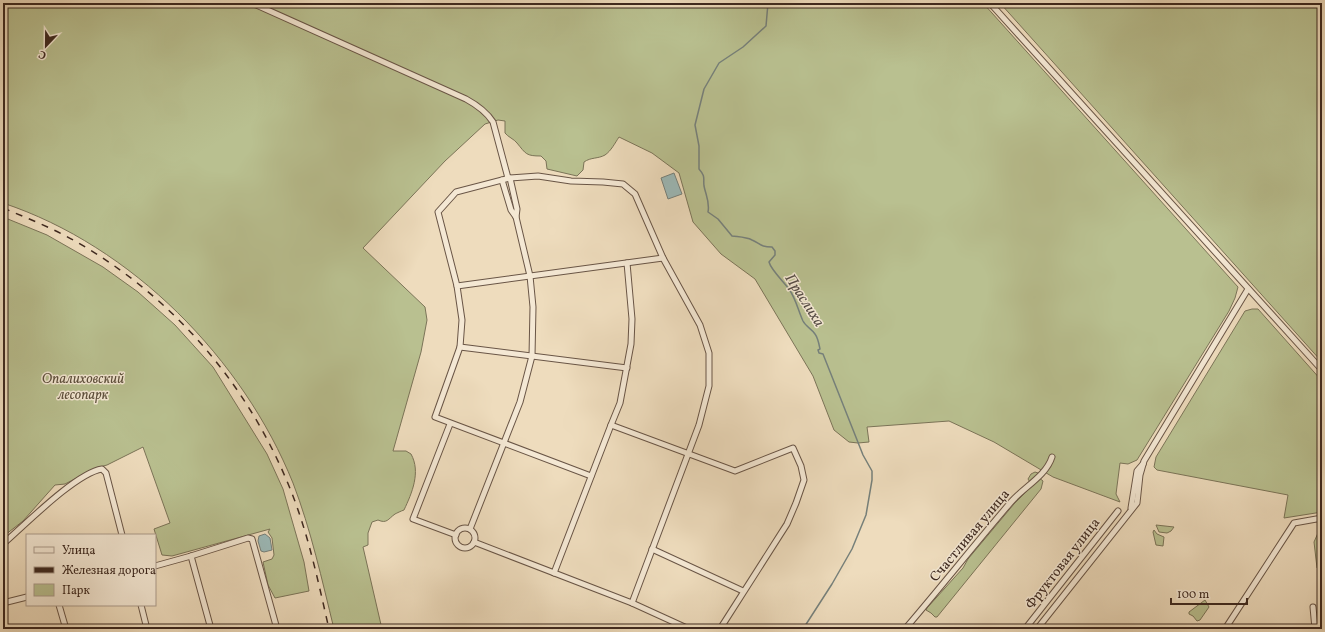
<svg xmlns="http://www.w3.org/2000/svg" width="1325" height="632" font-family="Vollkorn,serif">
	<rect width="100%" height="100%" fill="#eedcbd"/>
	<filter id="stains"><feTurbulence type="fractalNoise" baseFrequency=".005" numOctaves="4"/><feColorMatrix values="0 0 0 0 .2 0 0 0 0 .09 0 0 0 0 .02 0 0 0 .5 -.17"/></filter>
	<radialGradient id="worn" r=".72"><stop offset=".6" stop-color="#630" stop-opacity="0"/><stop offset="1" stop-color="#630" stop-opacity=".3"/></radialGradient>
	<g fill="#b9c090" stroke="#7b7458">
		<path d="M3 3H983L1238 287 1235 298 1229 311 1137 460 1128 464 1120 463 1116 494 1120 502 1053 477 994 442 949 421 867 427 869 442 858 443 849 442 834 430 813 376 755 279 721 254 693 222 679 173 652 153 619 137C615 143 611 151 605 155 598 159 591 157 584 162L583 170 577 176 547 169 546 161 541 156C526 156 526 154 517 143 514 139 508 137 505 133V121L498 120 485 124 445 161 363 248 425 307 427 320 421 352 393 451H406L411 454C421 472 412 493 404 510 401 511 397 513 395 514 388 519 387 524 378 520L372 522 368 533V545L363 547 382 629H334C322 580 311 530 293 483 243 359 132 246 3 203Z"/>
		<polygon points="1000,3 1322,3 1322,362"/>
		<polygon points="3,217 47,235 103,267 138,292 175,325 213,367 267,454 283,489 304,562 309,591 275,598 268,585 263,562 272,559 274,555 272,538 268,532 270,529 172,556 162,555 154,529 170,523 143,447 107,465 96,468 65,484 55,485 23,521 5,535 3,538"/>
		<polygon points="1252,309 1258,309 1322,381 1322,512 1284,518 1288,495 1157,470 1154,467 1156,457 1245,311"/>
		<polygon points="1035,472 1038,473 1038,477 1043,481 1041,489 937,617 935,617 931,613 926,610 927,608 963,568 968,559 1014,504 1031,487 1031,484 1028,479 1031,474"/>
		<polygon points="1156,525 1174,527 1171,531 1167,533 1159,532"/>
		<polygon points="1154,530 1157,534 1164,537 1163,546 1156,545 1153,532"/>
		<polygon points="1322,530 1322,573 1317,568 1314,542 1318,533"/>
		<polygon points="1205,600 1209,607 1200,620 1197,621 1193,616 1189,614 1189,612"/>
	</g>
	<g fill="#9cbab9" stroke="#76807b">
		<polygon points="674,173 682,194 668,199 661,178"/>
		<polygon points="265,534 270,538 272,550 264,552 261,551 258,541 259,536"/>
	</g>
	<g fill="none" stroke-linecap="round" stroke-linejoin="round">
		<path stroke="#76807b" stroke-width="1.5" d="M768 3 766 26 743 47 719 63 704 89 695 125 699 146V169C706 177 703 178 704 186 706 196 710 202 708 212L718 219 732 236C739 237 746 237 752 240 761 244 760 247 772 247L775 251V255L769 262C771 270 784 282 789 289 796 299 798 310 803 321 806 327 812 329 815 334 818 338 819 344 820 349L818 350 819 353 823 354 863 455 872 471V480L866 515 852 549 832 584 803 629"/>
		<defs>
			<g id="minor">
				<path d="M252 3 466 99C477 105 486 111 493 122L508 178"/>
				<polyline points="990,3 1322,370"/>
				<polyline points="510,178 517,209 516,217"/>
				<polyline points="457,286 663,258"/>
				<polyline points="460,347 627,368"/>
				<polyline points="450,424 413,519 456,535"/>
				<polyline points="611,425 735,471 793,448 801,466 804,480 796,503 787,524 720,629"/>
				<polyline points="591,476 435,417 460,347 462,320 457,286 438,212 456,192 510,178 538,176 571,181 603,182 623,184 635,194 663,258 700,325 709,353 709,386 699,425 632,603"/>
				<polyline points="1131,508 1137,471 1143,464"/>
				<circle cx="465" cy="538" r="10"/>
				<polyline points="470,529 520,402 532,356 533,307 530,276 516,217 511,210 502,180"/>
				<polyline points="474,542 632,603 689,629"/>
				<path d="M3 544C25 525 76 473 102 469L106 473 122 535"/>
				<polyline points="652,549 743,591"/>
				<polyline points="191,556 211,629"/>
				<polyline points="155,566 191,556 248,538 252,539 277,629"/>
				<polyline points="554,573 611,425 620,403 631,344 632,319 627,263"/>
				<polyline points="3,603 27,597"/>
				<polyline points="59,605 66,629"/>
				<polyline points="141,605 147,629"/>
				<polyline points="1313,607 1315,629"/>
				<path d="M905 629C941 587 975 544 1011 502 1024 487 1046 476 1052 457"/>
				<polyline points="1025,629 1118,511"/>
				<polyline points="1037,629 1137,503 1140,475 1144,461 1248,289"/>
				<polyline points="1225,629 1294,523 1322,518"/>
			</g>
		</defs>
		<use href="#minor" stroke="#695546" stroke-width="7"/>
		<use href="#minor" stroke="#f4e8d4" stroke-width="5"/>
		<path stroke="#3d281f" stroke-width="1.5" stroke-dasharray="7 7" stroke-linecap="butt" d="M3 208C27 218 52 228 75 241 172 296 247 383 289 486 308 532 318 581 329 629"/>
	</g>
	<g text-anchor="middle" stroke-width="3" stroke-linejoin="round" paint-order="stroke">
		<g font-size="14" font-style="italic" fill="#5c4e3b" stroke="#f4e8d4">
			<text x="83" y="383">Опалиховский<tspan x="83" dy="16">лесопарк</tspan></text>
		</g>
		<g font-size="14" fill="#3d281f" stroke="#f4e8d4">
			<text transform="translate(969 535) rotate(-50)" y="5">Счастливая улица</text>
			<text transform="translate(1062 563) rotate(-52)" y="5">Фруктовая улица</text>
		</g>
		<g font-size="15" font-style="italic" fill="#554c46" stroke="#f4e8d4">
			<text transform="translate(805 300) rotate(57)" y="5">Праслиха</text>
		</g>
	</g>
	<rect width="1325" height="632" fill="none" stroke="#eedcbd" stroke-width="16"/>
	<rect x="4" y="4" width="1317" height="624" fill="none" stroke="#3d281f" stroke-width="2"/>
	<rect x="8" y="8" width="1309" height="616" fill="none" stroke="#3d281f"/>
	<rect x="26" y="534" width="130" height="72" fill="#f4e8d4" stroke="#ab9b8c"/>
	<rect x="34" y="547" width="20" height="6" fill="#f4e8d4" stroke="#ab9b8c"/>
	<text x="62" y="554" font-size="12" fill="#3d281f">Улица</text>
	<rect x="34" y="567" width="20" height="6" fill="#3d281f" stroke="#ab9b8c"/>
	<text x="62" y="574" font-size="12" fill="#3d281f">Железная дорога</text>
	<rect x="34" y="584" width="20" height="12" fill="#b9c090" stroke="#ab9b8c"/>
	<text x="62" y="594" font-size="12" fill="#3d281f">Парк</text>
	<g transform="translate(46 46) rotate(202)" stroke="#f4e8d4" stroke-width="3" paint-order="stroke">
	<path d="M0-3L7 15L0 10L-7 15Z" fill="#3d281f"/>
	<text y="-6" font-size="11" font-weight="bold" text-anchor="middle" fill="#3d281f">С</text>
	</g>
	<path d="M1171 598v6h76v-6" fill="none" stroke="#3d281f" stroke-width="2"/>
	<text x="1177" y="598" font-size="12" fill="#3d281f" stroke="#f4e8d4" stroke-width="3" paint-order="stroke">100 m</text>
	<rect width="100%" height="100%" filter="url(#stains)"/>
	<rect width="100%" height="100%" fill="url(#worn)"/>
</svg>
